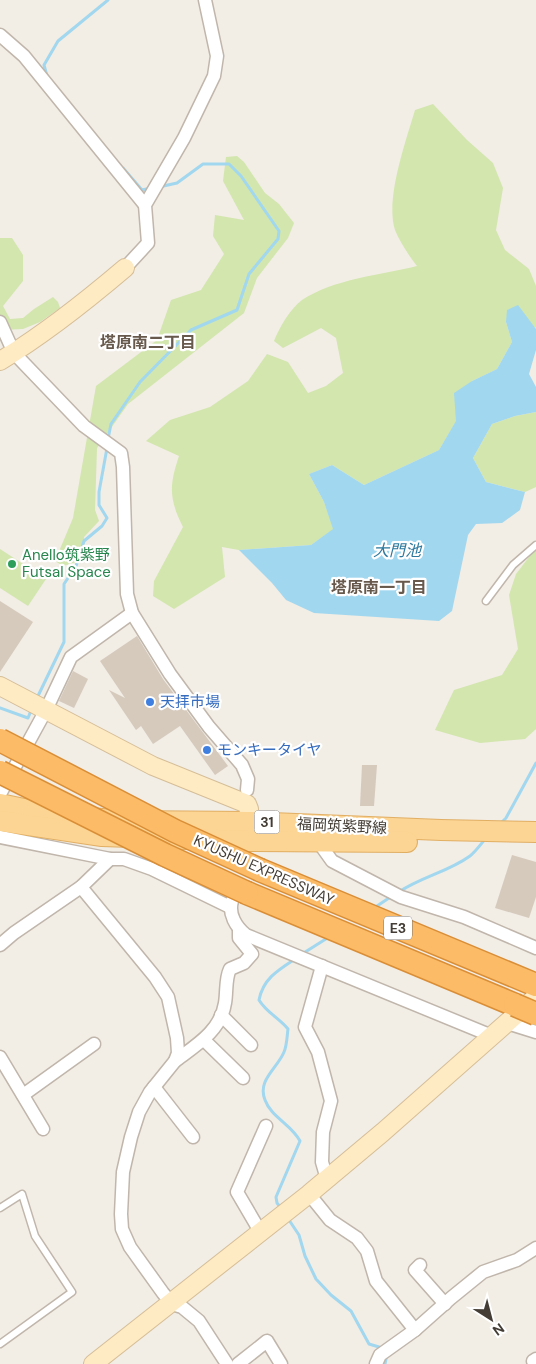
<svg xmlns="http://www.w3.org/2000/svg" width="536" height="1364" font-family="'DM Sans','Noto Sans JP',sans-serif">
	<rect width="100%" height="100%" fill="#f2ede5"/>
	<g fill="#d2e6ae">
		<path d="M433 104 467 140 493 163 503 188 496 230 505 250 529 269 536 286V329L535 327 506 322 512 342 497 369 472 381 456 410V422L439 450 364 485 332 465 309 474 324 502 334 529 311 545 239 550 222 547 225 577 174 609 153 596 154 581 183 527C169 499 169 486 179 456L146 441 170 420 210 407 248 381 267 354 288 362 308 393 326 386 343 373 336 338 321 328 283 348 274 341C279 328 290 309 302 300 334 279 380 275 417 266 409 256 400 242 395 230 385 199 406 141 415 110Z"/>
		<polygon points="237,156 244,162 265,193 279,204 294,223 288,238 257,278 244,313 128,404 97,448 95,510 99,521 84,537 86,559 63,566 55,561 73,518 96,386 157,340 171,300 201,290 224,254 213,236 215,215 244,220 223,181 226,157"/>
		<polygon points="0,238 12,238 23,255 23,281 3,306 10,319 23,318 34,309 53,297 58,302 60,308 40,322 23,329 0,330"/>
		<polygon points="536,412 536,487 525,492 486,482 473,458 492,424 515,416"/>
		<polygon points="536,548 536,729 525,739 480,743 435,730 454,690 502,675 518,649 509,595 516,574"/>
		<polygon points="0,549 46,579 28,606 0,588"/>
	</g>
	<polygon fill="#a1d7ef" points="518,305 536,329 536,350 529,374 536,387 536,412 515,416 492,424 473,458 486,482 525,492 520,510 502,523 476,524 468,535 452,611 439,621 314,613 286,600 272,583 239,550 311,545 333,529 324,502 309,474 332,465 364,485 439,450 456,421 454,393 472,381 497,369 512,342 506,322 507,310"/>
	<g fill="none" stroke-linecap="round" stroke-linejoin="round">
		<g stroke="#a1d7ef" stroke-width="3">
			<polyline points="47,76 44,65 58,41 108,0"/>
			<polyline points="123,168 142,190 151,188"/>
			<polyline points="108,439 111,424 140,382 191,330 237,310 249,274 278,239 279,231 241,176 229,164 203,164 177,183 159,187"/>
			<polyline points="37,698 64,642 64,584 76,566 84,541 102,526 107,518 99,505 99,492 107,448"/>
			<polyline points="0,708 28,718 32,708"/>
			<polyline points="501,823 506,818 536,763"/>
			<path d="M399 892C421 877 448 872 470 856 476 851 481 844 486 838"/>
			<polyline points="374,908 392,896"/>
			<polyline points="302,954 329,937"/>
			<path d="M281 1208 277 1203 276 1197 300 1141C292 1125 271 1117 265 1100 257 1080 277 1069 284 1052 287 1045 287 1036 288 1029 279 1018 266 1012 259 1000 263 979 278 970 295 959"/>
			<polyline points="287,1217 299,1235 305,1256 316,1279 331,1295 351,1311 369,1344 379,1347 381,1351"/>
			<polyline points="385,1356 386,1359 385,1364"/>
		</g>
	</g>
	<g fill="#d6cabd">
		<polygon points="0,601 33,622 0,672"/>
		<polygon points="137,636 163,679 228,766 215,775 180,726 153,744 141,726 136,730 109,690 125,698 100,661"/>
		<polygon points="73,671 88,679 74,708 59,701"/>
		<polygon points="362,765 377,765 374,806 360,806"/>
		<polygon points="512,855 536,862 536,897 529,918 495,908"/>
	</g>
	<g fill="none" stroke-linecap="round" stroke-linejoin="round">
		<defs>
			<g id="lane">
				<polyline points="486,601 513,565 536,545"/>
				<polyline points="0,1208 22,1194 35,1236 72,1292 0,1344"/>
			</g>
			<g id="street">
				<polyline points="0,35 24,56 145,205"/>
				<polyline points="125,268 148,243 145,205 184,138 214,76 217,56 205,0"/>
				<polyline points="0,322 14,353 84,426 121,453 123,467 127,594 132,613 170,674 209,727 242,765 248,779 247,790"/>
				<polyline points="0,794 46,710 71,657 132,613"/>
				<polyline points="0,837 110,859 124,859 152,869 230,907"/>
				<polyline points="317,840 332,861 401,897 464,917 536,948"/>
				<polyline points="81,887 155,977 168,997 177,1038 178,1053 175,1061 150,1092 139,1112 131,1137 123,1172 121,1214 122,1229 130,1247 163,1293 172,1304 182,1307 199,1321 227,1364"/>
				<path d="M232 901C228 914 236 927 246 935L492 1036"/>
				<polyline points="0,945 14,933 81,887 110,859"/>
				<polyline points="322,966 305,1027 318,1052 331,1101 323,1132 322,1162 327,1179"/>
				<polyline points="221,1015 251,1045"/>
				<polyline points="507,1023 536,1032"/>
				<polyline points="204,1040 243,1078"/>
				<polyline points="0,1057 43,1129"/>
				<path d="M175 1061C195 1046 221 1031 225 1003 227 992 225 979 230 969L244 963 252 954 239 938V929"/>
				<polyline points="154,1087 193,1137"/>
				<polyline points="23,1095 94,1044"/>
				<polyline points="309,1194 330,1220 357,1238 367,1251 376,1281 415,1330"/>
				<polyline points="261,1233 237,1192 266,1126"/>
				<polyline points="420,1265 415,1270 445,1304"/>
				<polyline points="238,1364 267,1341 281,1364"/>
				<polyline points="376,1364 380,1355 415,1330 451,1298 483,1272 517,1260 536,1248"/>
				<polyline points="536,1364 533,1361 536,1359"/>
			</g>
			<g id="secondary">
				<path d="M0 361C45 334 85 302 125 268"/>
				<polyline points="0,686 153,766 247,804 249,809 247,835"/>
				<polyline points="93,1364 309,1194 383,1132 536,997"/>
			</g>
			<g id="primary">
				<polyline points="0,804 48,814 123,821 249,822 441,830 536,832"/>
				<polyline points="0,821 102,836 246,841 407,842"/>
			</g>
			<g id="highway">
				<polyline points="260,870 536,985"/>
				<polyline points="247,893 515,1005"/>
			</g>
		</defs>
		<use href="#lane" stroke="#c0b6ab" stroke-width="9"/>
		<use href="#street" stroke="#c0b6ab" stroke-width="15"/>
		<use href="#secondary" stroke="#d5be97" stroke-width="20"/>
		<use href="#primary" stroke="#e1af64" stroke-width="22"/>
		<use href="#highway" stroke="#da8e36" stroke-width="25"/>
		<use href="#lane" stroke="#fff" stroke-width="6"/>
		<use href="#street" stroke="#fff" stroke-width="12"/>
		<use href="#secondary" stroke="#feeac3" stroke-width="18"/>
		<use href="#primary" stroke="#fcd493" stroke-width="20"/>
		<use href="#highway" stroke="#fbbb67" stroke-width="22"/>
		<defs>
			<g id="highway-bridge">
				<polyline points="0,740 175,831 260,870"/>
				<polyline points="0,772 165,855 247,893"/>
				<polyline points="515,1005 536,1014"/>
			</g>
		</defs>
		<use href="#highway-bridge" stroke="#da8e36" stroke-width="25" stroke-linecap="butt"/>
		<use href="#highway-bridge" stroke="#fbbb67" stroke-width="22"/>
	</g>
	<circle fill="#2e9e5b" stroke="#fff" stroke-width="2" cx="12" cy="564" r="5"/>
	<g fill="#3f7fe0" stroke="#fff" stroke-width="2">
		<circle cx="150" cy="702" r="5"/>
		<circle cx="207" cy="750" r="5"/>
	</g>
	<g text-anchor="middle" stroke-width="4.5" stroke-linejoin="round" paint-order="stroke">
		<g fill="#fff" stroke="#7c7772" stroke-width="1">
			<rect x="254.5" y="810.5" width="25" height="23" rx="4"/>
			<rect x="384" y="916.5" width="28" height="23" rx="4"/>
		</g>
		<g font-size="14" font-weight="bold" fill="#443d35">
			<text x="267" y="827">31</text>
			<text x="398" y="933">E3</text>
		</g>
		<g font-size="15" fill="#27864d" stroke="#fff" text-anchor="start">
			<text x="22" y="560">Anello筑紫野<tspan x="22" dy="17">Futsal Space</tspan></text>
		</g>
		<g font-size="15" fill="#366cbe" stroke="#fff" text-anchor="start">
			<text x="160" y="707">天拝市場</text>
			<text x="217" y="755">モンキータイヤ</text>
		</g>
		<g font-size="15" fill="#443d35" stroke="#fff">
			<text transform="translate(342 826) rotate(3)" y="5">福岡筑紫野線</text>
			<text transform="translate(264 870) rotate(24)" y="5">KYUSHU EXPRESSWAY</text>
		</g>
		<g font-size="16" font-weight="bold" fill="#67594c" stroke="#fff">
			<text x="148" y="348">塔原南二丁目</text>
			<text x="379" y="593">塔原南一丁目</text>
		</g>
		<g font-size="16" font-style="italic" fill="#2d799e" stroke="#fff">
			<text x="397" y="556">大門池</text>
		</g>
	</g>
	<g transform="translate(491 1319) rotate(144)" stroke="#ffffff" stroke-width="4" paint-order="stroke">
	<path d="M0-4L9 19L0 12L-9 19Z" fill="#443d35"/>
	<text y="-8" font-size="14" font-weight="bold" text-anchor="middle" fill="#443d35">N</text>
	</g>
</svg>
